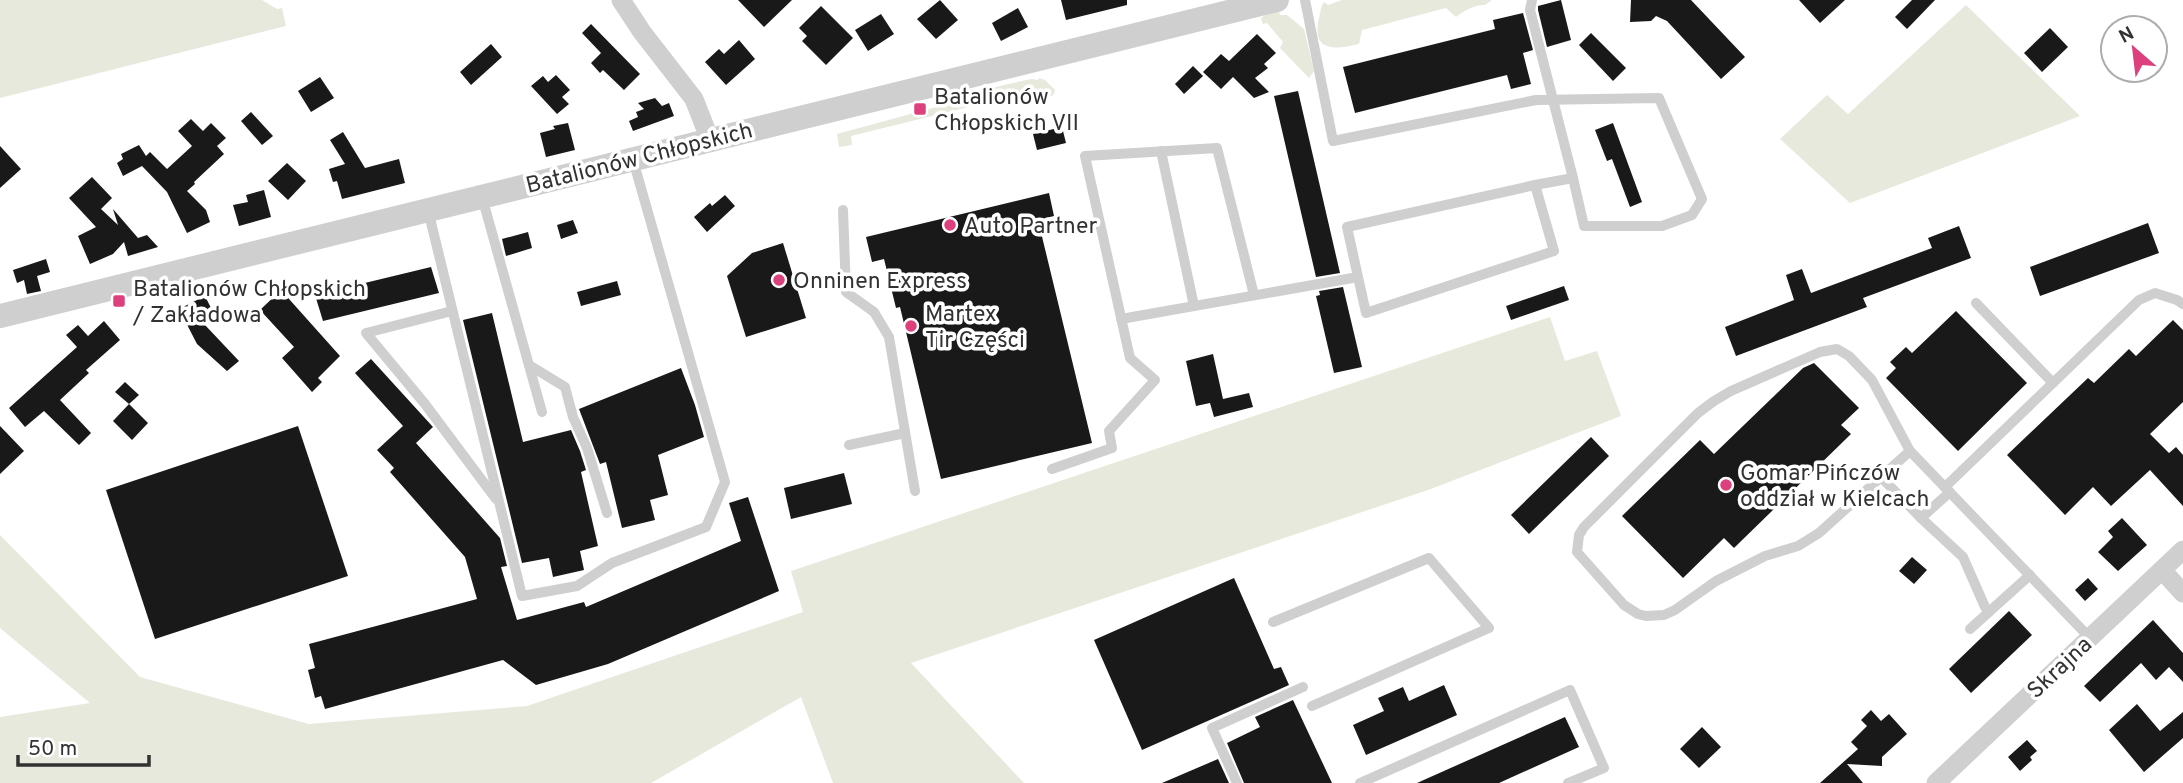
<svg xmlns="http://www.w3.org/2000/svg" width="2183" height="783" font-family="Overpass,sans-serif">
	<rect width="100%" height="100%" fill="#fff"/>
	<g fill="#e7e9dc">
		<polygon points="0,0 262,0 277,9 282,8 286,26 0,98"/>
		<path d="M1342 0H1492L1485 5C1476 4 1463 11 1456 17L1446 8 1362 30 1359 44C1335 50 1311 52 1319 18 1321 12 1320 7 1324 2L1328 5Z"/>
		<polygon points="1966,5 2080,116 1850,203 1780,139 1827,95 1848,114"/>
		<polygon points="1279,11 1280,15 1287,15 1304,29 1314,71 1309,78 1280,48 1283,42 1267,23 1263,24 1261,18 1268,13"/>
		<polygon points="1039,78 1045,80 1055,90 1054,94 1050,97 1043,89 1028,93 1029,103 1021,104 1019,96 1005,98 851,136 852,145 839,147 837,134 951,103 964,98 964,94 1031,79 1038,80"/>
		<polygon points="1550,317 1565,361 1597,351 1621,416 1428,490 911,663 1024,783 833,783 801,697 651,783 0,783 0,717 90,703 0,628 0,535 140,677 309,724 527,706 803,612 791,571"/>
	</g>
	<g fill="#191919">
		<polygon points="738,0 792,0 764,27"/>
		<polygon points="940,0 958,20 936,39 917,19"/>
		<polygon points="1061,0 1127,0 1127,5 1066,20"/>
		<polygon points="1561,0 1571,40 1547,47 1538,10 1538,6"/>
		<polygon points="1631,0 1691,0 1745,57 1721,79 1667,21 1656,16 1651,21 1630,22"/>
		<polygon points="1799,0 1845,0 1820,23"/>
		<polygon points="1912,0 1935,0 1907,29 1895,17"/>
		<polygon points="821,6 853,38 826,65 802,41 807,36 799,28"/>
		<polygon points="1018,8 1028,27 1001,41 992,23"/>
		<polygon points="1523,13 1533,50 1523,53 1531,84 1511,89 1507,75 1355,113 1343,67 1495,29 1493,20"/>
		<polygon points="881,14 894,34 868,51 855,30"/>
		<polygon points="591,24 640,74 624,90 603,70 600,73 591,63 601,53 582,33"/>
		<polygon points="2050,28 2068,47 2042,72 2024,53"/>
		<polygon points="1591,33 1626,68 1613,81 1579,45"/>
		<polygon points="1257,34 1276,53 1264,64 1268,68 1255,78 1269,92 1254,98 1233,77 1221,89 1203,72 1221,54 1229,61"/>
		<polygon points="739,40 755,59 726,85 705,62 719,49 724,54"/>
		<polygon points="491,44 502,57 471,85 460,72"/>
		<polygon points="1193,66 1203,76 1184,94 1175,84"/>
		<polygon points="556,75 570,90 562,97 569,104 557,114 531,86 543,76 548,82"/>
		<polygon points="320,77 334,98 311,112 298,91"/>
		<polygon points="1298,91 1340,273 1316,277 1274,96"/>
		<polygon points="655,98 662,106 669,103 674,116 633,131 629,121 638,117 636,112 644,109 638,103"/>
		<polygon points="251,112 273,136 262,145 241,121"/>
		<polygon points="191,119 203,131 211,123 226,138 217,146 224,154 194,182 195,184 187,191 206,210 210,222 187,233 167,192 142,166 123,176 117,163 123,159 121,154 139,145 146,156 150,152 167,169 192,146 178,131"/>
		<polygon points="568,123 575,150 546,157 540,133 555,129 553,126"/>
		<polygon points="1613,123 1642,202 1630,207 1612,159 1607,161 1595,130"/>
		<polygon points="1062,127 1066,143 1037,150 1033,134"/>
		<polygon points="343,132 365,168 399,159 405,183 342,199 337,181 333,182 329,169 345,164 330,140"/>
		<polygon points="0,146 21,169 0,188"/>
		<polygon points="287,163 306,181 288,200 268,181"/>
		<polygon points="92,177 112,198 101,209 118,225 113,209 138,238 147,235 158,247 128,256 124,242 113,254 90,264 78,236 96,227 69,198"/>
		<polygon points="264,190 271,217 239,226 233,205 248,202 246,195"/>
		<polygon points="1049,193 1054,216 1038,220 1092,443 941,479 900,307 896,308 884,259 872,262 866,237"/>
		<polygon points="725,195 735,206 707,232 694,217 710,203 712,206"/>
		<polygon points="573,220 578,233 561,239 557,225"/>
		<polygon points="2148,223 2159,253 2040,296 2030,267"/>
		<polygon points="1959,226 1971,258 1863,298 1867,307 1736,356 1725,327 1794,300 1786,275 1802,269 1811,293 1932,248 1928,238"/>
		<polygon points="528,232 532,248 506,256 502,239"/>
		<polygon points="783,243 806,318 746,337 727,276 752,253"/>
		<polygon points="46,259 50,272 37,276 41,291 27,294 24,280 17,283 13,270"/>
		<polygon points="431,267 439,293 323,321 315,295"/>
		<polygon points="617,281 621,295 581,306 577,292"/>
		<polygon points="1564,286 1569,300 1511,320 1506,306"/>
		<polygon points="1343,287 1362,367 1334,373 1316,296 1320,295 1319,291"/>
		<polygon points="281,290 340,356 318,378 322,382 312,392 282,358 294,347 260,310"/>
		<polygon points="205,296 217,320 205,325 239,361 227,371 197,344 179,309"/>
		<polygon points="1956,311 2027,383 1958,451 1886,378 1896,368 1890,362 1906,347 1912,353"/>
		<polygon points="492,313 523,442 571,430 580,451 586,470 581,472 598,546 580,551 584,570 553,577 549,558 522,563 463,320"/>
		<polygon points="2173,320 2183,330 2183,402 2150,434 2169,453 2176,447 2183,455 2183,506 2150,470 2111,506 2093,487 2065,515 2007,455 2088,378 2094,383 2129,349 2136,356"/>
		<polygon points="104,321 120,340 86,370 89,373 60,400 91,433 79,445 44,411 25,427 9,408 77,347 66,335 78,325 88,336"/>
		<polygon points="1213,354 1223,399 1249,393 1253,407 1214,417 1210,403 1196,406 1186,361"/>
		<polygon points="371,359 433,427 416,443 500,538 507,566 501,567 517,620 584,602 586,607 741,541 729,503 748,497 779,591 608,664 536,685 503,660 325,709 321,696 315,698 308,670 315,668 309,644 477,599 465,557 390,472 394,468 377,450 403,426 355,373"/>
		<polygon points="1814,363 1859,408 1841,425 1851,434 1734,548 1724,538 1683,578 1622,516 1700,440 1714,454 1803,368"/>
		<polygon points="681,368 695,405 704,437 658,455 668,495 650,500 655,520 622,528 606,462 600,464 579,409"/>
		<polygon points="125,382 139,395 129,404 115,392"/>
		<polygon points="129,404 148,423 132,440 113,421"/>
		<polygon points="0,426 24,451 0,474"/>
		<polygon points="298,426 348,576 155,639 106,490"/>
		<polygon points="1591,437 1609,456 1529,534 1511,515"/>
		<polygon points="844,473 852,504 791,519 784,488"/>
		<polygon points="2122,518 2147,545 2118,571 2098,552 2113,537 2108,531"/>
		<polygon points="1912,557 1927,570 1914,584 1899,571"/>
		<polygon points="1234,578 1274,669 1281,667 1289,685 1142,750 1094,640"/>
		<polygon points="2088,578 2098,589 2085,601 2075,590"/>
		<polygon points="2009,611 2032,635 1971,693 1949,669"/>
		<polygon points="2153,620 2183,653 2183,682 2169,667 2156,680 2141,663 2100,702 2084,686"/>
		<polygon points="1444,685 1457,715 1366,755 1353,725 1384,711 1378,698 1403,687 1409,701"/>
		<polygon points="1293,700 1332,783 1244,783 1227,743 1260,727 1255,717"/>
		<polygon points="2137,704 2160,731 2183,712 2183,738 2144,772 2109,730"/>
		<polygon points="1871,710 1881,721 1889,714 1907,734 1882,757 1882,766 1847,764 1863,783 1820,783 1858,749 1851,742 1867,726 1861,720"/>
		<polygon points="1565,717 1579,747 1499,783 1417,783"/>
		<polygon points="1702,727 1721,747 1699,768 1680,749"/>
		<polygon points="2027,740 2037,751 2030,757 2032,760 2020,771 2008,757"/>
		<polygon points="1218,759 1229,783 1162,783"/>
	</g>
	<g fill="none" stroke-linecap="round" stroke-linejoin="round">
		<g stroke="#cfcfcf" stroke-width="10">
			<polyline points="1305,0 1333,141 1536,100 1659,98 1702,199 1692,215 1662,226 1584,226 1573,178"/>
			<polyline points="1532,0 1530,10 1573,178 1535,185"/>
			<polyline points="1161,151 1194,306"/>
			<polyline points="482,197 542,412"/>
			<polyline points="428,210 522,596 577,586 612,563 706,527 725,482 633,160"/>
			<polyline points="843,210 846,292 874,312 889,337 915,491"/>
			<polyline points="1976,303 2053,383"/>
			<polyline points="452,311 366,333 425,404 496,499"/>
			<polyline points="1121,319 1358,277 1347,227 1535,185 1554,251 1366,313 1358,277"/>
			<polyline points="529,365 565,387 573,417 587,448 607,513"/>
			<polyline points="849,445 905,433"/>
			<polyline points="1910,451 1819,533 1798,546 1765,556 1716,581 1675,610 1664,615 1646,616 1638,614 1624,605 1577,552 1579,535 1584,527 1698,413 1714,401 1731,391 1820,352 1837,349 1849,356 1872,380 1910,451 2090,638"/>
			<polyline points="1052,469 1112,448 1109,431 1155,380 1130,358 1085,156 1217,148 1254,295"/>
			<polyline points="1881,477 1921,518 1950,492"/>
			<polyline points="1945,487 2139,300 2155,293 2177,300 2183,304"/>
			<polyline points="1921,518 1963,557 1985,607 1989,612"/>
			<polyline points="1273,622 1429,558 1489,628 1312,706"/>
			<polyline points="1970,629 2030,575"/>
			<polyline points="1237,783 1212,728 1303,687"/>
			<polyline points="1360,783 1570,690 1604,768 1568,783"/>
		</g>
		<g stroke="#cfcfcf" stroke-width="19">
			<polyline points="621,0 642,32 694,99 710,140"/>
			<polyline points="2162,570 2183,593"/>
			<polyline points="1936,783 2183,550"/>
		</g>
		<polyline stroke="#cfcfcf" stroke-width="24" points="0,316 1277,0"/>
	</g>
	<g fill="#dc417e" stroke="#fff" stroke-width="2.5">
		<rect x="913" y="102" width="14" height="14" rx="3.5"/>
		<circle cx="950" cy="225" r="7"/>
		<circle cx="779" cy="280" r="7"/>
		<rect x="112" y="294" width="14" height="14" rx="3.5"/>
		<circle cx="911" cy="326" r="7"/>
		<circle cx="1726" cy="485" r="7"/>
	</g>
	<g text-anchor="middle" stroke-width="7" stroke-linejoin="round" paint-order="stroke">
		<g font-size="23" fill="#323232" stroke="#fff" text-anchor="start">
			<text x="934" y="104">Batalionów<tspan x="934" dy="26">Chłopskich VII</tspan></text>
			<text x="964" y="233">Auto Partner</text>
			<text x="793" y="288">Onninen Express</text>
			<text x="133" y="296">Batalionów Chłopskich<tspan x="133" dy="26">/ Zakładowa</tspan></text>
			<text x="925" y="321">Martex<tspan x="925" dy="26">Tir Części</tspan></text>
			<text x="1740" y="480">Gomar Pińczów<tspan x="1740" dy="26">oddział w Kielcach</tspan></text>
		</g>
		<g font-size="23" fill="#323232" stroke="#fff">
			<text transform="translate(639 157) rotate(-14)" y="8">Batalionów Chłopskich</text>
			<text transform="translate(2059 667) rotate(-43)" y="8">Skrajna</text>
		</g>
	</g>
	<g transform="translate(2134 49) rotate(332)"><circle r="33" fill="#ffffff" stroke="#adadad" stroke-width="2"/>
	<path d="M0-5L12 26L0 18L-12 26Z" fill="#dc417e"/>
	<text y="-10" font-size="19" font-weight="bold" text-anchor="middle" fill="#323232">N</text>
	</g>
	<path d="M18 755v10h131v-10" fill="none" stroke="#323232" stroke-width="3.5"/>
	<text x="28" y="755" font-size="21" fill="#323232" stroke="#ffffff" stroke-width="5" paint-order="stroke">50 m</text>
</svg>
